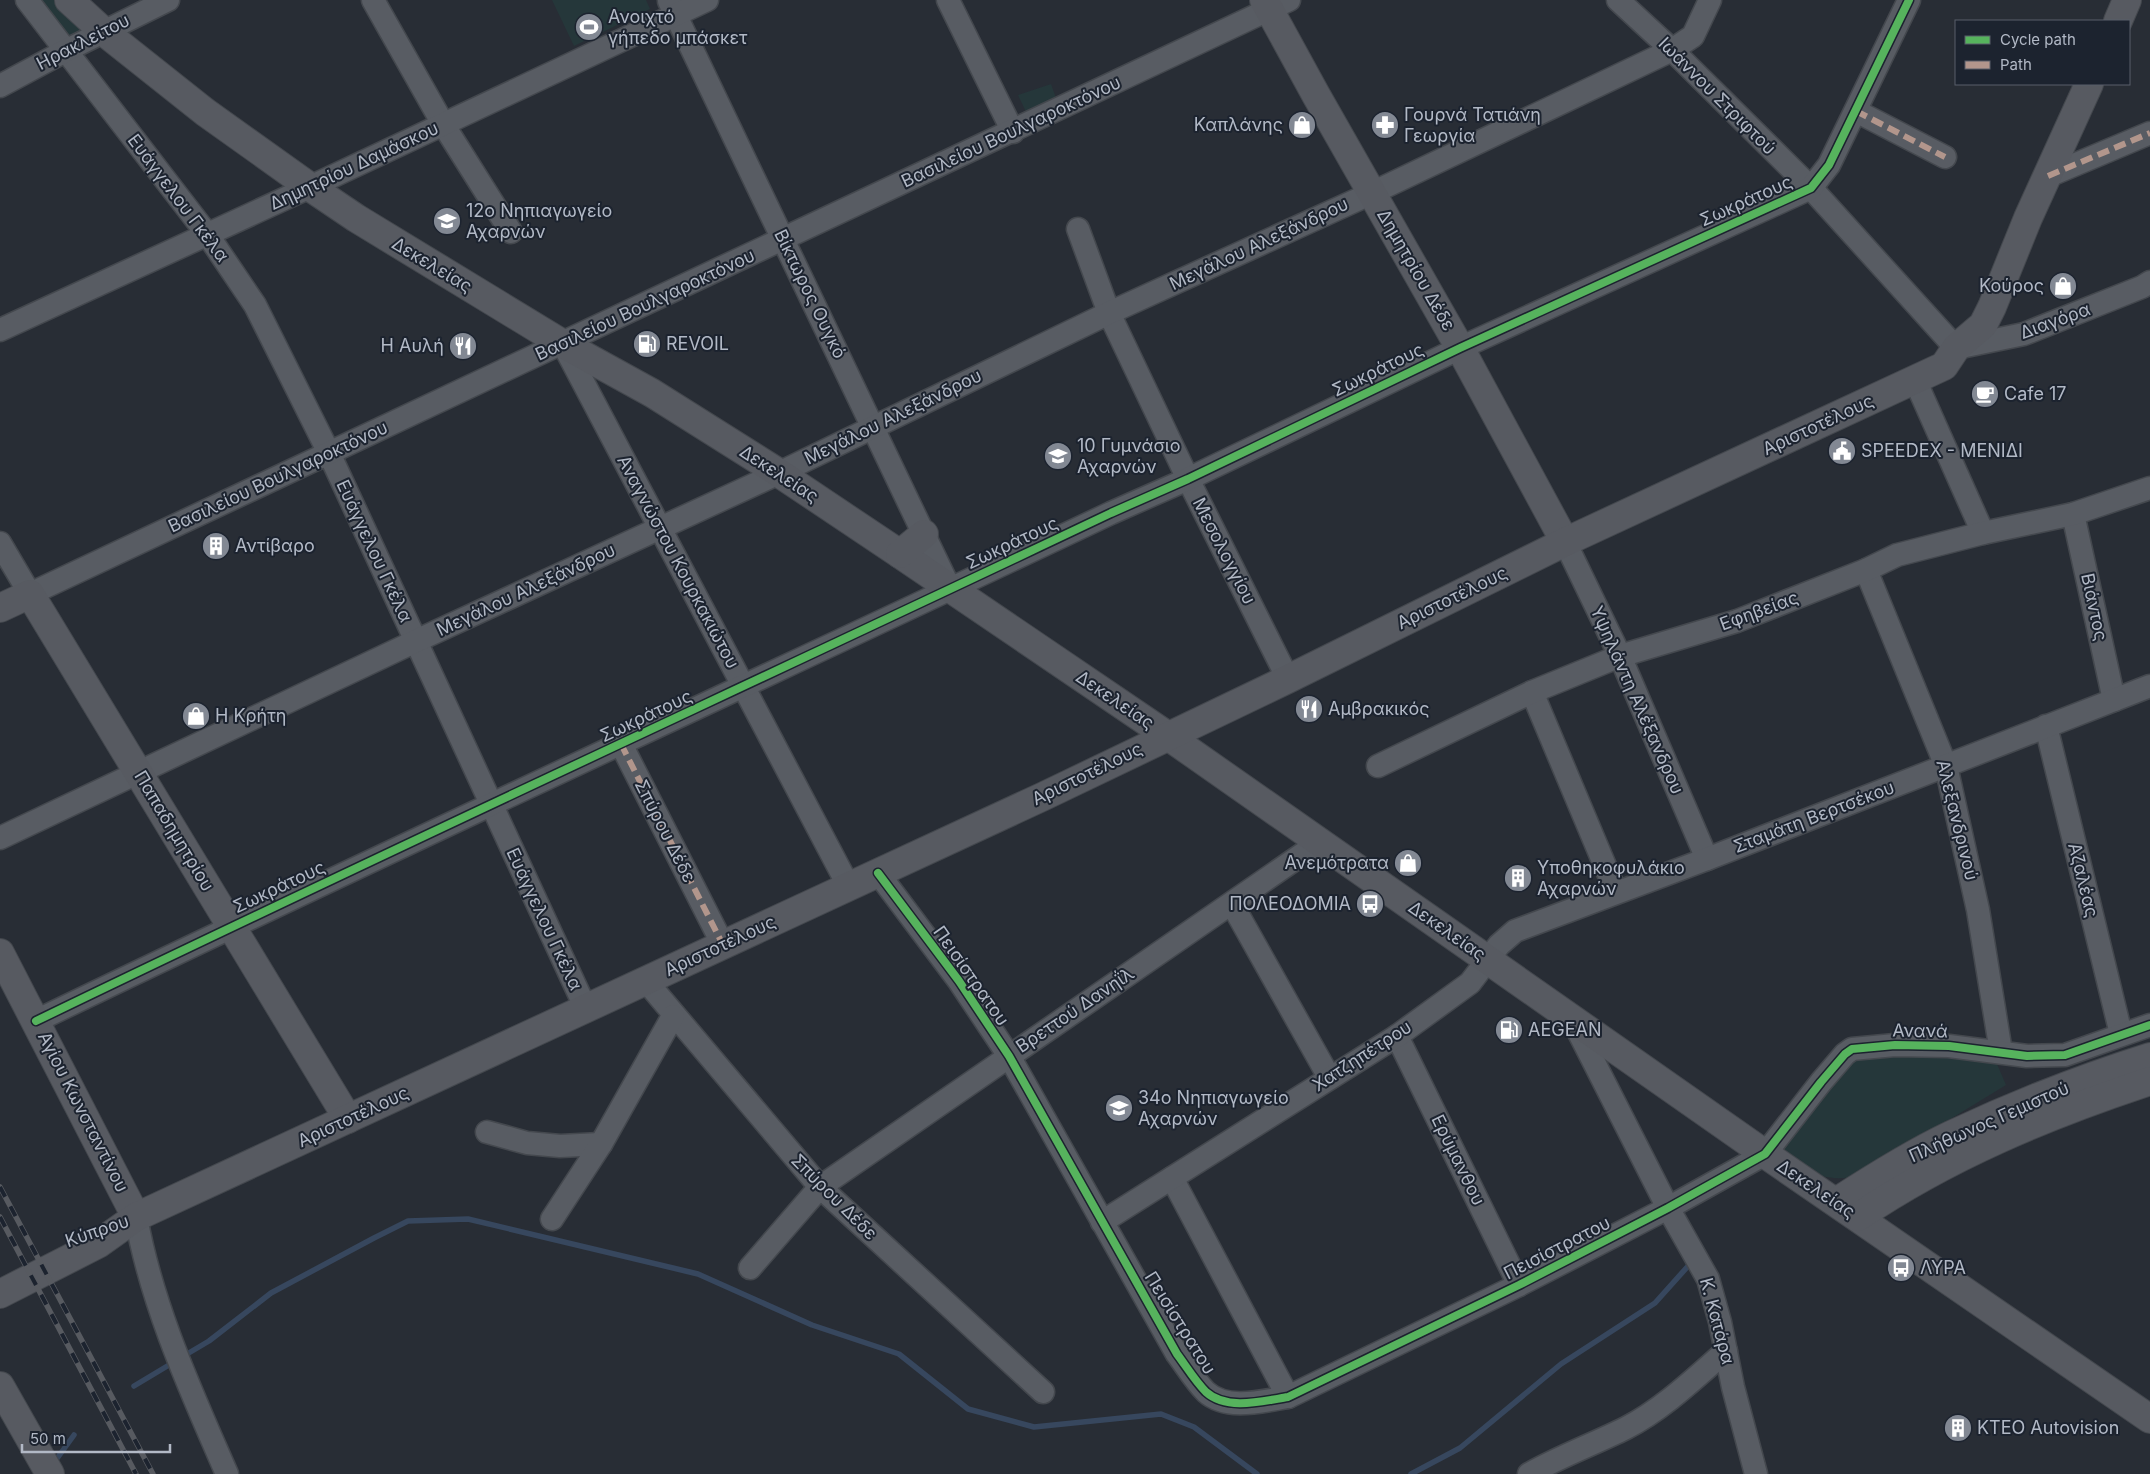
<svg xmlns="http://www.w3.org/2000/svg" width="2150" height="1474" font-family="Inter,sans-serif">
	<rect width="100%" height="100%" fill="#282d35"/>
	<g fill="#25373a">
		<polygon points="36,0 58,0 95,32 71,43"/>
		<polygon points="552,0 646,0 650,9 574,46"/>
		<polygon points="1051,84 1057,101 1028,116 1018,95"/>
		<path d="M1857 1055 1994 1057 2006 1085 1857 1176C1821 1184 1806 1169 1779 1149Z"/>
	</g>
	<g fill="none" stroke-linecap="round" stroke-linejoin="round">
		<g stroke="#37475e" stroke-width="5.5">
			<polyline points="182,1357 209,1341 271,1293 374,1238 408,1221 468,1219 698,1274 812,1325 899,1354 968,1409 1034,1427 1161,1414 1194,1427 1257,1474"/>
			<polyline points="134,1386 174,1362"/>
			<polyline points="53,1464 74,1435"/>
			<polyline points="1411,1474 1460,1448 1561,1364 1655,1303 1689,1265"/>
		</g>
		<defs>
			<g id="street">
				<polyline points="27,0 207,234 255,305 329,453 586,1009"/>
				<polyline points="373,0 443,124 511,232"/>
				<polyline points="948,0 1013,132"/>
				<polyline points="1618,0 1672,50 1811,188 1956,348 2024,334 2142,287 2150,282"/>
				<polyline points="669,1 950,589"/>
				<polyline points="0,86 67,50 168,0"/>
				<polyline points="1856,111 1945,157"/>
				<polyline points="2048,176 2150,133"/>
				<polyline points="1078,229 1109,313 1188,479 1288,679"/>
				<polyline points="0,330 310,187 707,0"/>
				<polyline points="563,344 849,887"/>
				<polyline points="1915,380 1983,533"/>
				<polyline points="2073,514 2114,700"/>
				<polyline points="1565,542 1620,656 1707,859"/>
				<polyline points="0,543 30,594 1289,0"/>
				<polyline points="1866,570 1946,766 1978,910 2001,1052"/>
				<polyline points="1532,692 1616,892"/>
				<polyline points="2046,726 2121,1034"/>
				<polyline points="621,744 723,945"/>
				<polyline points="1378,766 1532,692 1620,656 1737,621 1866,570 1897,555 1983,533 2073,514 2150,488"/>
				<polyline points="0,838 416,641 779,473 1109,313 1372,193 1672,50 1693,36 1710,0"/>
				<path d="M878 873 959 981 1009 1056 1177 1354C1186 1366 1195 1381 1206 1392 1227 1411 1263 1401 1288 1397L1519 1285 1668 1208 1765 1154 1821 1082 1845 1054 1852 1049 1895 1045 1949 1046 2027 1056 2065 1055 2150 1025"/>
				<polyline points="1232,904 1329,1077"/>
				<polyline points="646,981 820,1187 1043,1392"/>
				<polyline points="1572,1019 1668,1208 1708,1279 1720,1322 1733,1387 1756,1474"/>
				<path d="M36 1021C393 848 753 683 1111 513L1188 479 1460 348 1811 188 1829 165 1909 0"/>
				<polyline points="1397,1036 1519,1285"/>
				<polyline points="487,1132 527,1143 560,1146 601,1144"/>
				<polyline points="1172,1178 1288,1397"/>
				<path d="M136 1217C152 1307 191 1391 227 1474"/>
				<polyline points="552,1219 601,1144 673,1016"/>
				<polyline points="1102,1222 1397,1036 1470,983 1499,945 1515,931 1707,859 2150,686"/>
				<polyline points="750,1268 820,1187 1320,842"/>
				<path d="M1529 1474C1561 1456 1594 1444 1626 1428 1663 1409 1695 1378 1726 1351"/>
			</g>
			<g id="secondary">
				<polyline points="69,0 103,31 205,112 310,187 356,218 563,344 652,393 779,473 900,554 1168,736 1765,1154 2150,1419"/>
				<polyline points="1264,0 1316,95 1460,348 1565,542"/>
				<polyline points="2118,21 2127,0"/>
				<polyline points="900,554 924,534"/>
				<polyline points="0,608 30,594 348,1119"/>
				<polyline points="0,953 136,1217"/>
				<path d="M1836 1202C1873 1178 1911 1154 1951 1135 2015 1105 2083 1078 2150 1057"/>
				<path d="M1858 1217C1948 1156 2047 1115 2150 1081"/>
				<polyline points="0,1294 98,1244 136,1217 1042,797 1288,679 1565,542 1944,366 1956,348 1983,325 1992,307 2028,218 2089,84"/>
				<polyline points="0,1386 50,1474"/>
			</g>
		</defs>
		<use href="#street" stroke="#44484e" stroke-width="25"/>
		<use href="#secondary" stroke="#44484e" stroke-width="30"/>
		<use href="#street" stroke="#585c63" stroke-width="22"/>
		<use href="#secondary" stroke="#575a61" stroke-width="28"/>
		<defs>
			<g id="rail">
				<polyline points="0,1187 153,1474"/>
				<polyline points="0,1217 136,1474"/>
			</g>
		</defs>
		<use href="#rail" stroke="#575a60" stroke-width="5.5"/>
		<use href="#rail" stroke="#1c232f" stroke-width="4" stroke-dasharray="11" stroke-linecap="butt"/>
		<g stroke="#b2968c" stroke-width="6" stroke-dasharray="12 6" stroke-linecap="butt">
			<polyline points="1856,111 1945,157"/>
			<polyline points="2048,176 2150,133"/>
			<polyline points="621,744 723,945"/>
		</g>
		<defs>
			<g id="cycleway">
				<path d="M878 873 959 981 1009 1056 1177 1354C1186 1366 1195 1381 1206 1392 1227 1411 1263 1401 1288 1397L1519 1285 1668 1208 1765 1154 1821 1082 1845 1054 1852 1049 1895 1045 1949 1046 2027 1056 2065 1055 2150 1025"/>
				<path d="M36 1021C393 848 753 683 1111 513L1188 479 1460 348 1811 188 1829 165 1909 0"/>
			</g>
		</defs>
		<use href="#cycleway" stroke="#1c232f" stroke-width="11"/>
		<use href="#cycleway" stroke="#56b35d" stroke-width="8"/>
	</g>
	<defs>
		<symbol id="stadium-disc" viewBox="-11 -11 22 22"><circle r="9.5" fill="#828893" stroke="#1c232f"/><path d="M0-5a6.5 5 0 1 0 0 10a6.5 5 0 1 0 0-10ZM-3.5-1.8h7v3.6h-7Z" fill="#fff"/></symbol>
		<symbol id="shop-disc" viewBox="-11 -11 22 22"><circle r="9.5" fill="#828893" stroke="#1c232f"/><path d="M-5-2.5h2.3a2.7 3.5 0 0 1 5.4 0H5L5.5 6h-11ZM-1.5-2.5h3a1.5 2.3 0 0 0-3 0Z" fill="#fff"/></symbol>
		<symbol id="pharmacy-disc" viewBox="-11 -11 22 22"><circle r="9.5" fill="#828893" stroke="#1c232f"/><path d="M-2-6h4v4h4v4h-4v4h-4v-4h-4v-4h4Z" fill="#fff"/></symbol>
		<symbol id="school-disc" viewBox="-11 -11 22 22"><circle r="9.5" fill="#828893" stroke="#1c232f"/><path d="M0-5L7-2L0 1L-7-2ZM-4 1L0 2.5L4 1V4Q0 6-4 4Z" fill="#fff"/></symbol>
		<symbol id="fuel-disc" viewBox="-11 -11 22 22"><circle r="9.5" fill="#828893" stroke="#1c232f"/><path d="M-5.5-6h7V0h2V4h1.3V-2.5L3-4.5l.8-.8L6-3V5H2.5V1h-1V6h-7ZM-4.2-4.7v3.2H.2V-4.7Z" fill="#fff"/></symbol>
		<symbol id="restaurant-disc" viewBox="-11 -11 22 22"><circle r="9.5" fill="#828893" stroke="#1c232f"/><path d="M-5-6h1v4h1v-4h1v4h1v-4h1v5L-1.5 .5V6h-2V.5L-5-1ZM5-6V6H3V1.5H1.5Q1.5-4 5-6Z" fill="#fff"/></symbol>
		<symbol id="cafe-disc" viewBox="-11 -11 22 22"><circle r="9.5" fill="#828893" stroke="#1c232f"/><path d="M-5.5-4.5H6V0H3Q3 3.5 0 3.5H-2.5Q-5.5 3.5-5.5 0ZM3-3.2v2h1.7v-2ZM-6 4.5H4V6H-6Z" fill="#fff"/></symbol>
		<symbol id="civic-disc" viewBox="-11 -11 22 22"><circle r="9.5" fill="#828893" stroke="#1c232f"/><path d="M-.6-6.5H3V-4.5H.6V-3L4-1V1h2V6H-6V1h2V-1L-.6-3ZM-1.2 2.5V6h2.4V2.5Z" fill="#fff"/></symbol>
		<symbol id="building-disc" viewBox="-11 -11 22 22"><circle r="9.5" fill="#828893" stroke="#1c232f"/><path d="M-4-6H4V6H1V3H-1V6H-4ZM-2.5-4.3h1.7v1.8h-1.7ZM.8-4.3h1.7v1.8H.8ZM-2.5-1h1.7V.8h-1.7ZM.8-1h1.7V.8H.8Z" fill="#fff"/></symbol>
		<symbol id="bus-disc" viewBox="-11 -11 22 22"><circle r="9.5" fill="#828893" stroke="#1c232f"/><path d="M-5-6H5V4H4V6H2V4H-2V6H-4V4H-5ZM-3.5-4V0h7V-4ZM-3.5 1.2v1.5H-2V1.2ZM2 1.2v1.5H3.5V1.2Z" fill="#fff"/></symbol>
	</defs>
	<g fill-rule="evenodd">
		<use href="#stadium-disc" x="573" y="11" width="32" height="32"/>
		<use href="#shop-disc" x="1286" y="109" width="32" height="32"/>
		<use href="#pharmacy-disc" x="1369" y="109" width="32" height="32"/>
		<use href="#school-disc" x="431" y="205" width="32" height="32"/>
		<use href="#shop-disc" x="2047" y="270" width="32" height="32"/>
		<use href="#fuel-disc" x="631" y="328" width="32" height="32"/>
		<use href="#restaurant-disc" x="447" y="330" width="32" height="32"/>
		<use href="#cafe-disc" x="1969" y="378" width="32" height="32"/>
		<use href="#civic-disc" x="1826" y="435" width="32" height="32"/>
		<use href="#school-disc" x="1042" y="440" width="32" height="32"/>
		<use href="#building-disc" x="200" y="530" width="32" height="32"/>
		<use href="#restaurant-disc" x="1293" y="693" width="32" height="32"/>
		<use href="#shop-disc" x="180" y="700" width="32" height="32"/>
		<use href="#shop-disc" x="1392" y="847" width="32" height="32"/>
		<use href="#building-disc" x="1502" y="862" width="32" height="32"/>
		<use href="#bus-disc" x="1354" y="888" width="32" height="32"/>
		<use href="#fuel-disc" x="1493" y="1014" width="32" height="32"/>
		<use href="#school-disc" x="1103" y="1092" width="32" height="32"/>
		<use href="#bus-disc" x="1885" y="1252" width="32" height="32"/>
		<use href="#building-disc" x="1942" y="1412" width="32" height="32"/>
	</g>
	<g text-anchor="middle" stroke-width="4" stroke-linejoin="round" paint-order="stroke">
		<g font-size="18" fill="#b2b9c6" stroke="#1c232f" text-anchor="start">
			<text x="608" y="23">Ανοιχτό<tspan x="608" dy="21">γήπεδο μπάσκετ</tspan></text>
			<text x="1404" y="121">Γουρνά Τατιάνη<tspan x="1404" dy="21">Γεωργία</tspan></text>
			<text x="1283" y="131" text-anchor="end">Καπλάνης</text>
			<text x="466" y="217">12ο Νηπιαγωγείο<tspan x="466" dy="21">Αχαρνών</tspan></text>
			<text x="2044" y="292" text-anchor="end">Κούρος</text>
			<text x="666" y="350">REVOIL</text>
			<text x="444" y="352" text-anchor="end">Η Αυλή</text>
			<text x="2004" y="400">Cafe 17</text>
			<text x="1077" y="452">10 Γυμνάσιο<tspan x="1077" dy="21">Αχαρνών</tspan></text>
			<text x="1861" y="457">SPEEDEX - ΜΕΝΙΔΙ</text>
			<text x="235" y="552">Αντίβαρο</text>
			<text x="1328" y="715">Αμβρακικός</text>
			<text x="215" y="722">Η Κρήτη</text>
			<text x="1389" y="869" text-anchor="end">Ανεμότρατα</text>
			<text x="1537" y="874">Υποθηκοφυλάκιο<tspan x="1537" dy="21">Αχαρνών</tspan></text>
			<text x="1351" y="910" text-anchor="end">ΠΟΛΕΟΔΟΜΙΑ</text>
			<text x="1528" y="1036">AEGEAN</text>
			<text x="1138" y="1104">34o Νηπιαγωγείο<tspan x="1138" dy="21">Αχαρνών</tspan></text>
			<text x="1920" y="1274">ΛΥΡΑ</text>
			<text x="1977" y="1434">ΚΤΕΟ Autovision</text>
		</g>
		<g font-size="18" fill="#b2b9c6" stroke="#1c232f">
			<text transform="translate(83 42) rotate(-27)" y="6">Ηρακλείτου</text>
			<text transform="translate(1717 96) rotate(45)" y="6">Ιωάννου Στριφτού</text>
			<text transform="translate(1011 132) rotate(-25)" y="6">Βασιλείου Βουλγαροκτόνου</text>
			<text transform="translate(354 166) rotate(-25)" y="6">Δημητρίου Δαμάσκου</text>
			<text transform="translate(178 198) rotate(53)" y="6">Ευάγγελου Γκέλα</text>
			<text transform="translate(1746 201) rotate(-24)" y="6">Σωκράτους</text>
			<text transform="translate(1259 244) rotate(-25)" y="6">Μεγάλου Αλεξάνδρου</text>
			<text transform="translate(432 265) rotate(31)" y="6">Δεκελείας</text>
			<text transform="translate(1416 270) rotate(60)" y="6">Δημητρίου Δέδε</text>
			<text transform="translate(810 294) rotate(64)" y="6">Βίκτωρος Ουγκό</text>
			<text transform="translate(645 305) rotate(-25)" y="6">Βασιλείου Βουλγαροκτόνου</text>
			<text transform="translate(2055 321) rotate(-20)" y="6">Διαγόρα</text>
			<text transform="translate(1378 370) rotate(-26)" y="6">Σωκράτους</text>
			<text transform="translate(893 417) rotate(-26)" y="6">Μεγάλου Αλεξάνδρου</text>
			<text transform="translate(1818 425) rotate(-25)" y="6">Αριστοτέλους</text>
			<text transform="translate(779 474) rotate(33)" y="6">Δεκελείας</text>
			<text transform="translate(278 477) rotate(-25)" y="6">Βασιλείου Βουλγαροκτόνου</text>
			<text transform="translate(1012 543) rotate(-25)" y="6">Σωκράτους</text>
			<text transform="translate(374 551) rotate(65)" y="6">Ευάγγελου Γκέλα</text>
			<text transform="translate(1224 551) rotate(63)" y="6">Μεσολογγίου</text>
			<text transform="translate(678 562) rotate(62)" y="6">Αναγνώστου Κουρκακιώτου</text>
			<text transform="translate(526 590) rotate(-25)" y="6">Μεγάλου Αλεξάνδρου</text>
			<text transform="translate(1452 598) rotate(-26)" y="6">Αριστοτέλους</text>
			<text transform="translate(2094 607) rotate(78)" y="6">Βιάντος</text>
			<text transform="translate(1759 611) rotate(-20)" y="6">Εφηβείας</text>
			<text transform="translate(1115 700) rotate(34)" y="6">Δεκελείας</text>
			<text transform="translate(1637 700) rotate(66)" y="6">Υψηλάντη Αλέξανδρου</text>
			<text transform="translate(646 716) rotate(-25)" y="6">Σωκράτους</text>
			<text transform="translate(1087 774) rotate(-26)" y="6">Αριστοτέλους</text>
			<text transform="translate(1814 817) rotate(-21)" y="6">Σταμάτη Βερτσέκου</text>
			<text transform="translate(1957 820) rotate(76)" y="6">Αλεξανδρινού</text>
			<text transform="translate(174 831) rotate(59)" y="6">Παπαδημητρίου</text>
			<text transform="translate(665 831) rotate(63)" y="6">Σπύρου Δέδε</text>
			<text transform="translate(2083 880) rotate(76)" y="6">Αζαλέας</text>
			<text transform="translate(279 887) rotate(-25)" y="6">Σωκράτους</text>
			<text transform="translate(544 919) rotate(65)" y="6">Ευάγγελου Γκέλα</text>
			<text transform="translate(1447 931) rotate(35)" y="6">Δεκελείας</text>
			<text transform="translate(720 946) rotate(-25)" y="6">Αριστοτέλους</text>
			<text transform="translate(971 976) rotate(55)" y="6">Πεισίστρατου</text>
			<text transform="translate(1075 1010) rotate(-34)" y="6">Βρεττού Δανηΐλ</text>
			<text transform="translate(1920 1031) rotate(1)" y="6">Ανανά</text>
			<text transform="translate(1362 1056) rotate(-33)" y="6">Χατζηπέτρου</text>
			<text transform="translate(83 1112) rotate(63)" y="6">Αγίου Κωνσταντίνου</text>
			<text transform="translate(353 1117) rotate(-25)" y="6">Αριστοτέλους</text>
			<text transform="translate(1989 1122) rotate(-24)" y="6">Πλήθωνος Γεμιστού</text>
			<text transform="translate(1458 1160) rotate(64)" y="6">Ερύμανθου</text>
			<text transform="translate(1816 1189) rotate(34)" y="6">Δεκελείας</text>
			<text transform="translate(834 1197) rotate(45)" y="6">Σπύρου Δέδε</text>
			<text transform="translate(97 1231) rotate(-19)" y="6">Κύπρου</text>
			<text transform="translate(1557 1248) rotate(-27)" y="6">Πεισίστρατου</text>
			<text transform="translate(1717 1321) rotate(75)" y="6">Κ. Κατάρα</text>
			<text transform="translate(1180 1323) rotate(58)" y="6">Πεισίστρατου</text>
		</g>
	</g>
	<rect x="1955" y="20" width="175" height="65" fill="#1c232f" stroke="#585f6b"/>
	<rect x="1965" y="36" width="25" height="8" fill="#56b35d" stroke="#585f6b"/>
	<text x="2000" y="45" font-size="15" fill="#b2b9c6">Cycle path</text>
	<rect x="1965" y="61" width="25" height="8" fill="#b2968c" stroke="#585f6b"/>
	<text x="2000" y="70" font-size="15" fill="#b2b9c6">Path</text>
	<path d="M22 1444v8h148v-8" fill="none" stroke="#b2b9c6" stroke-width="2.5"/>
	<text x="30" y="1444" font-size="15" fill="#b2b9c6" stroke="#1c232f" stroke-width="4" paint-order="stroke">50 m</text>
</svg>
